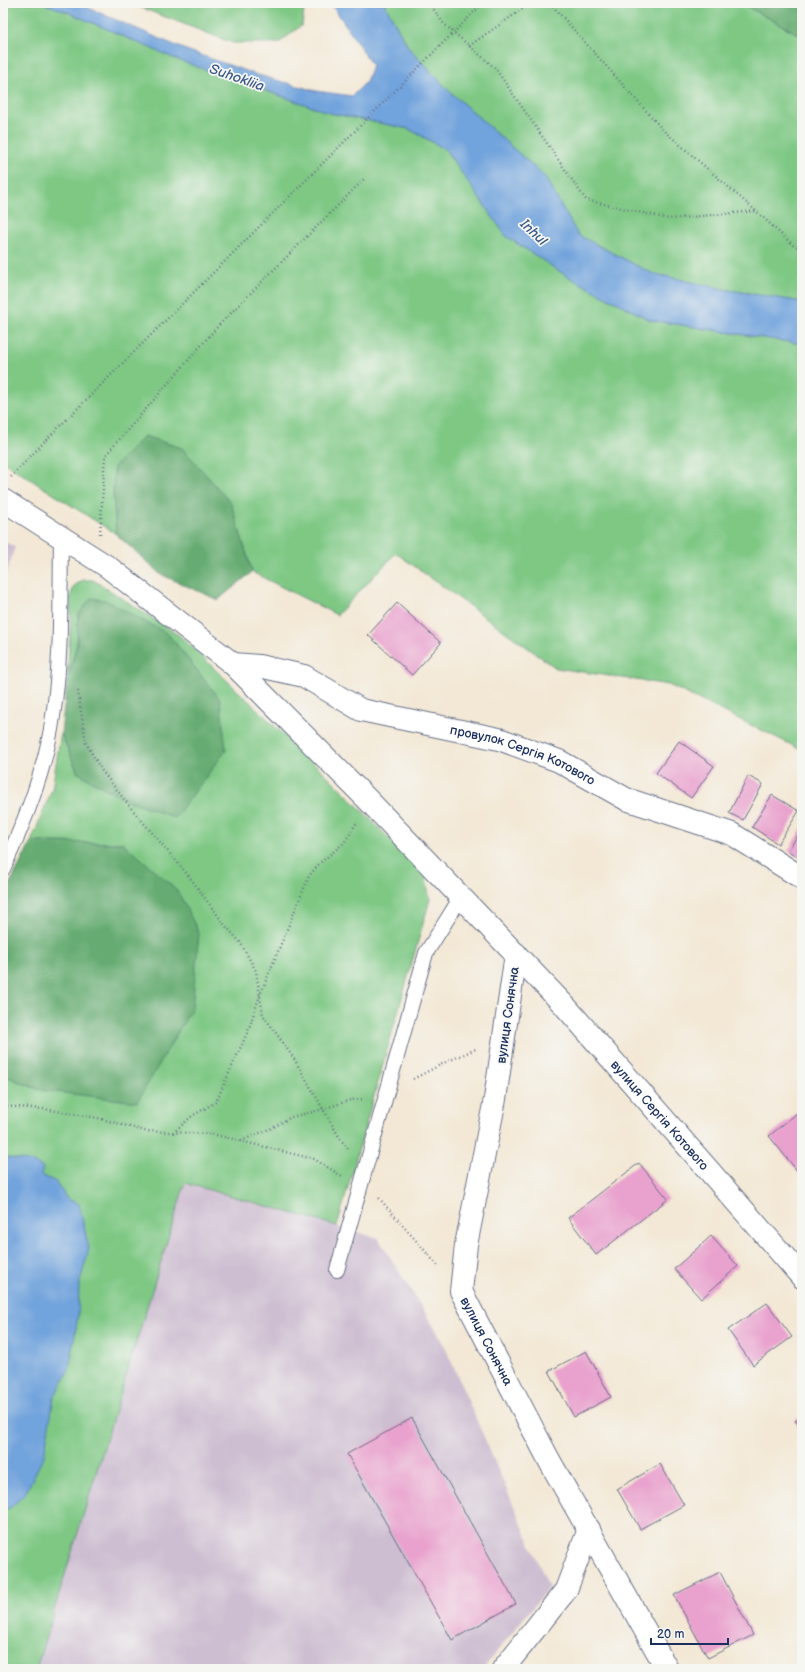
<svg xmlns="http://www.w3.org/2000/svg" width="805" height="1672" font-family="'Balsamiq Sans',sans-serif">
	<rect width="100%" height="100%" fill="#f6f6f2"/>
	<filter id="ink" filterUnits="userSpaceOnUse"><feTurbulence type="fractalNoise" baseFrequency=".025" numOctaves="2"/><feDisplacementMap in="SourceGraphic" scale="8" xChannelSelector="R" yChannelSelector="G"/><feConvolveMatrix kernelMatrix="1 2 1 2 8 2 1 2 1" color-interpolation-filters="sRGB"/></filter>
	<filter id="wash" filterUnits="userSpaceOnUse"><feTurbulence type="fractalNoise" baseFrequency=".012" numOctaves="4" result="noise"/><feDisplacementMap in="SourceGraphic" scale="16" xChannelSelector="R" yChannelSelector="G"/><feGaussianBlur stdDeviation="0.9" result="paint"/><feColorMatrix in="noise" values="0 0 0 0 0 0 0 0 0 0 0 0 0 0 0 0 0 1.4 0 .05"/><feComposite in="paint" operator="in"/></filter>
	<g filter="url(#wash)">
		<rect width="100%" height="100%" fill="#f3e8d5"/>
		<g fill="#cebed1">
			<polygon points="3,541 15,547 3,584"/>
			<polygon points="185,1183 378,1238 441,1338 549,1587 483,1669 36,1669"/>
		</g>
		<g fill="#7ec884" stroke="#4c7c71">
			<polygon points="3,3 43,3 70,13 178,60 330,113 409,129 445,149 506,236 565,275 650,320 802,344 802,750 669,685 556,668 396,553 337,615 252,572 231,503 113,492 116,534 3,462"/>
			<polygon points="129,3 305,3 302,25 279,43 233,43"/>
			<polygon points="384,3 740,3 802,36 802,302 723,289 651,273 578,235 544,176 447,89 408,47"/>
			<polygon points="83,580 93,580 103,586 180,636 336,784 425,875 430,899 337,1226 185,1183 36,1669 3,1669 3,1075 40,1090 123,843 31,842 52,789 61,733 78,773 78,615 77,644 67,681 71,616 70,598 74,586"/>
		</g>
		<g fill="#66ac72" stroke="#406e68">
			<polygon points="740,3 802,3 802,36 744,5"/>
			<polygon points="144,436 182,448 231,503 252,572 218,600 160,574 116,534 113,492 114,467"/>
			<polygon points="91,598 105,600 168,634 220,699 226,750 175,818 120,797 78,773 61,733 67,681 77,644 78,615"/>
			<polygon points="31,842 123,843 177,890 199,933 192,1008 137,1102 40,1090 3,1075 3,897"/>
		</g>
		<g fill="#71a3dc" stroke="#46699d">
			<polygon points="43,3 77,3 186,50 258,75 316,91 352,96 366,82 372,65 331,3 384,3 408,47 447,89 544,176 578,235 651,273 723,289 802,302 802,344 650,320 565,275 506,236 445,149 409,129 330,113 178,60 70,13"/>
			<polygon points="3,1157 33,1162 43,1168 41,1175 56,1182 67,1199 79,1204 89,1249 79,1285 78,1316 69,1370 54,1397 44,1456 25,1494 9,1509 3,1507"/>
		</g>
		<g id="blocks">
			<g fill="#e9a2ce">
				<polygon points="397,603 441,643 412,675 368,635"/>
				<polygon points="679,741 714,766 691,798 656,773"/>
				<polygon points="748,776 763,784 743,820 729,813"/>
				<polygon points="772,795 799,811 778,844 752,827"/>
				<polygon points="802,828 802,859 788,851"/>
				<polygon points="802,1109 802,1177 769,1136"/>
				<polygon points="639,1163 668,1199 596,1255 568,1218"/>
				<polygon points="711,1236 738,1266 701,1299 674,1269"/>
				<polygon points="767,1303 792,1337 753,1365 728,1330"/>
				<polygon points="586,1351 611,1397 574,1417 549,1371"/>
				<polygon points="802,1416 802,1429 795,1421"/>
				<polygon points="412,1418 516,1604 452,1640 347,1454"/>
				<polygon points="660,1464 684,1505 640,1529 617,1489"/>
				<polygon points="720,1572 753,1635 708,1658 674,1595"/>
			</g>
		</g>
	</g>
	<g filter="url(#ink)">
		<use href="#blocks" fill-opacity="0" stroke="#677088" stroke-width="1"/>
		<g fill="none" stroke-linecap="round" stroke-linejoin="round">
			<defs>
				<g id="lane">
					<path d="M3 869C25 821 46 769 53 716 62 659 60 595 61 536"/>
					<polyline points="337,1270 426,953 461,897"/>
				</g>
				<g id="street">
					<path id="s1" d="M233 664 259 666 304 676 361 710 499 739 559 761 626 799 732 834 802 878"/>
					<path id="s2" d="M516 954 495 1099 466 1245 461 1291 549 1460 667 1669"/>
					<polyline points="503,1669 566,1590 589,1529"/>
				</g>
				<g id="secondary">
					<path id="s3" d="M3 500 108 567 233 664 369 801 565 1006 802 1277"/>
				</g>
			</defs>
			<use href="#lane" stroke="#677088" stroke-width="16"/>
			<use href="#street" stroke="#677088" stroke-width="24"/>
			<use href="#secondary" stroke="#677088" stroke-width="24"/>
			<g stroke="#677088" stroke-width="2.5" stroke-dasharray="1 3" stroke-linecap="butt">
				<polyline points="429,3 444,24 495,68 586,200 669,219 756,211 794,246 802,248"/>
				<polyline points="550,3 664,131 756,211"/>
				<polyline points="469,46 531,3"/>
				<polyline points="11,477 46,440"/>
				<polyline points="100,534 105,456 218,326 364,179"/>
				<polyline points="78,691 86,743 102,771 131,808 188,875 224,924 240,942 256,971 263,1015 293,1057 341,1140 349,1150"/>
				<polyline points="413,1079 446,1062 478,1048"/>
				<polyline points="3,1106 44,1109 98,1118 145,1131 212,1134 314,1159 342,1176"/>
				<polyline points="173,1133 192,1116 216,1102 248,1031 260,995 309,876 320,863 344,843 357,822"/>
				<polyline points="241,1141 274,1127 291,1117 324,1109 350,1100 364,1099"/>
				<polyline points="379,1198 439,1267"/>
			</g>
			<use href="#lane" stroke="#fff" stroke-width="14"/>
			<use href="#street" stroke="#fff" stroke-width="22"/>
			<use href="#secondary" stroke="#fff" stroke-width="22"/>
			<polyline stroke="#677088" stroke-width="2.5" stroke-dasharray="1 3" stroke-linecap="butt" points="46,440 483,3"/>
		</g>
	</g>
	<g text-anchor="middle" stroke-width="3.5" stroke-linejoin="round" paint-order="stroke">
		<g font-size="13" fill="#1b2f5e" stroke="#f6f6f2">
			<text dy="5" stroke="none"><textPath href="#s1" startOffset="307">провулок Сергія Котового</textPath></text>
			<text transform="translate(507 1015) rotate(-82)" y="5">вулиця Сонячна</text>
			<text dy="5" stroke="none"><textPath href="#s3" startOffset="904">вулиця Сергія Котового</textPath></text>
			<text dy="5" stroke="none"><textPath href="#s2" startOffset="398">вулиця Сонячна</textPath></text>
		</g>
		<g font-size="14" font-style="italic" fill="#39588a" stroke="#f6f6f2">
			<text transform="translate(237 77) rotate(19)" y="5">Suhokliia</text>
			<text transform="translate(534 232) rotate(44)" y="5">Inhul</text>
		</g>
	</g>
	<rect width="805" height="1672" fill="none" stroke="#f6f6f2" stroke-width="16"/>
	<path d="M651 1638v6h77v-6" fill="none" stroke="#1b2f5e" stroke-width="2"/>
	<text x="657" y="1638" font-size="12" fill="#1b2f5e" stroke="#f6f6f2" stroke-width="3" paint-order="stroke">20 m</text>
</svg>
